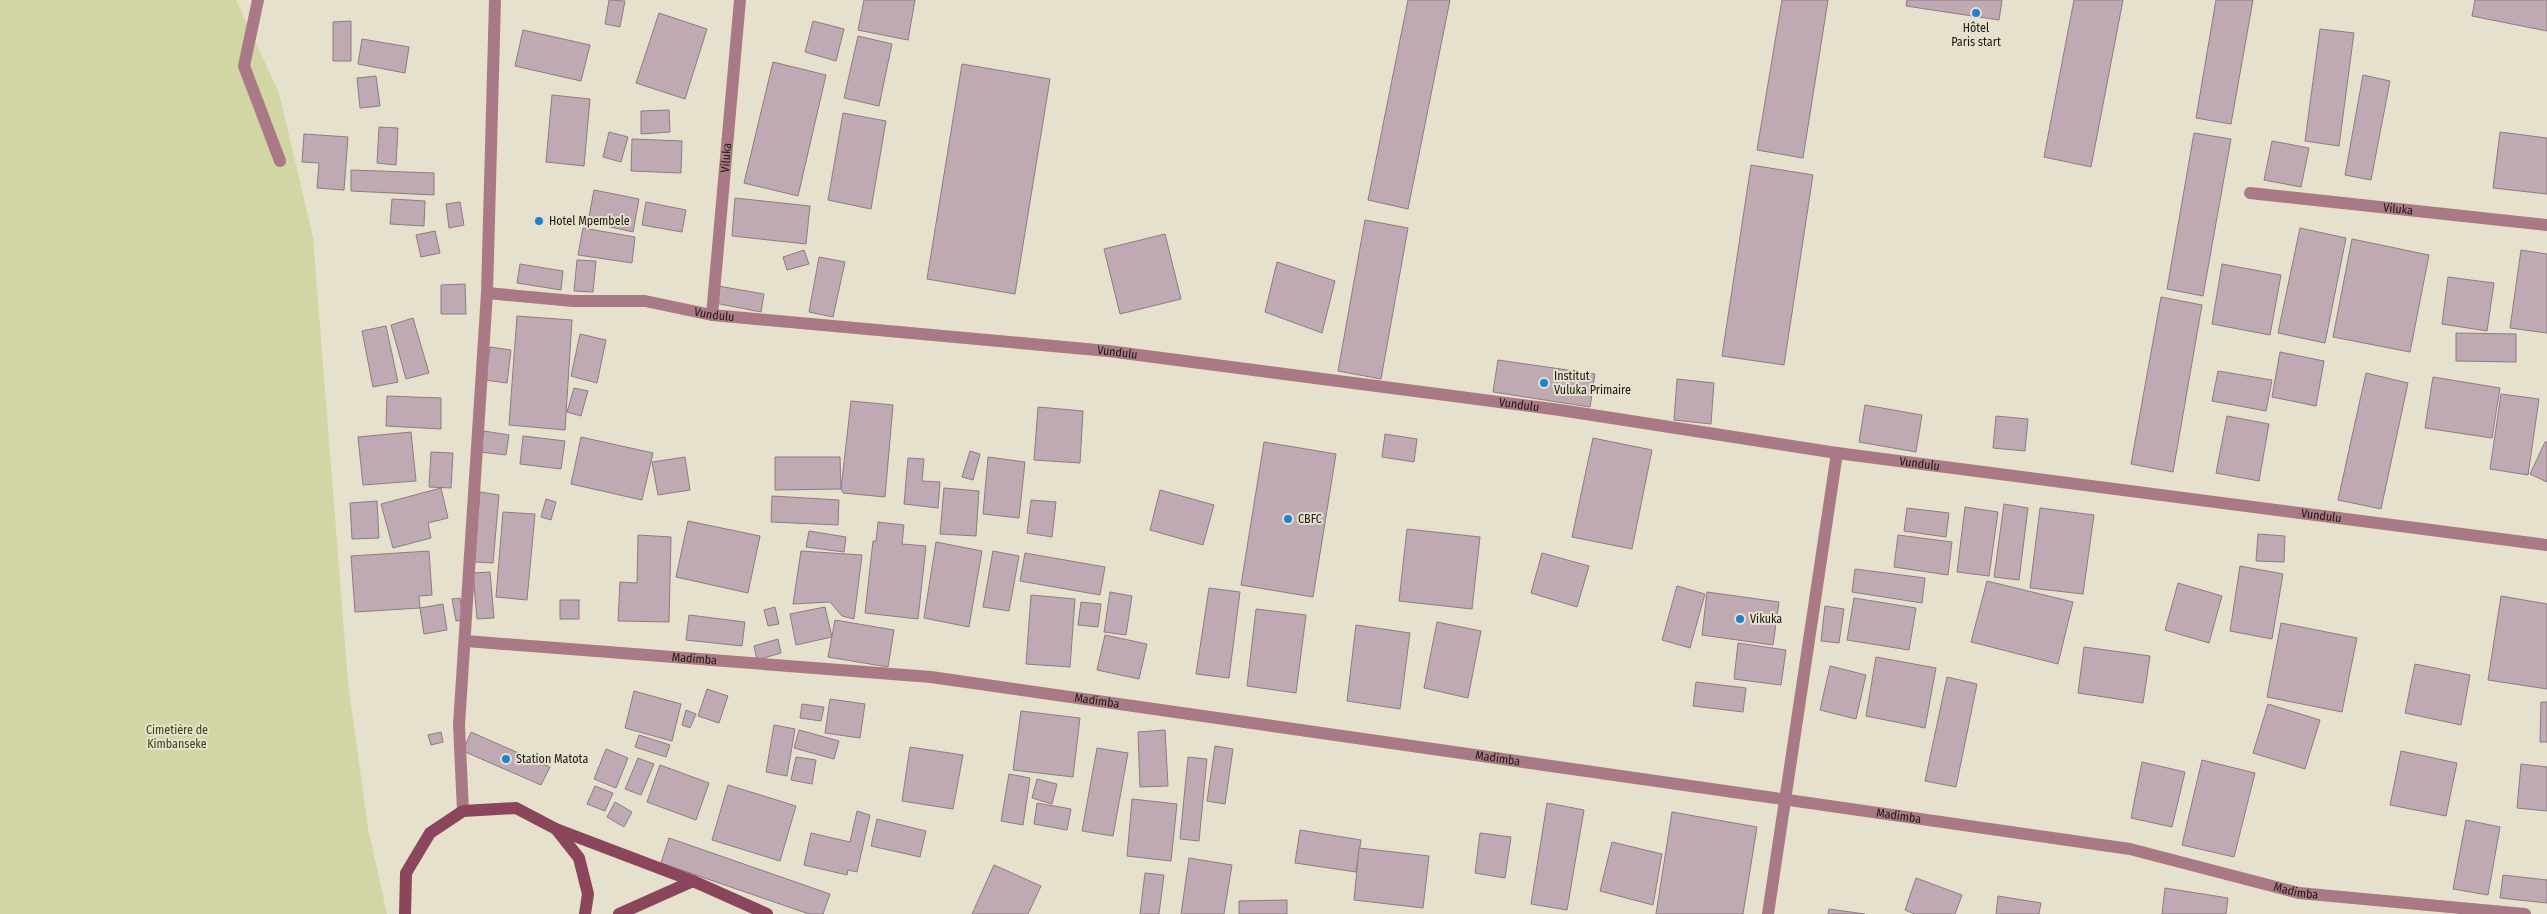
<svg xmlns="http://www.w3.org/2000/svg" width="2547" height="914" font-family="'Fira Sans Condensed',sans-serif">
	<rect width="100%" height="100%" fill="#e6e1cc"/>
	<polygon fill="#d2d6a4" points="0,0 236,0 279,93 313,237 348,682 368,828 387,914 0,914"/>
	<g fill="#bfaab4" stroke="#8e7a84">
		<polygon points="609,0 625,1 620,27 605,24"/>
		<polygon points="864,0 915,0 908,40 858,30"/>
		<polygon points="1408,0 1450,0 1408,209 1368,200"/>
		<polygon points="1782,0 1828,0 1803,158 1757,150"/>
		<polygon points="1907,0 2002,0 1999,20 1906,6"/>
		<polygon points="2074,0 2123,0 2091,167 2044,157"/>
		<polygon points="2216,0 2253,0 2231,124 2196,118"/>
		<polygon points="2475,0 2547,0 2547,31 2472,16"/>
		<polygon points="659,13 707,29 685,99 636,83"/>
		<polygon points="351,21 351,61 333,61 333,22"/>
		<polygon points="813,21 844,29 836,61 805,52"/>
		<polygon points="2320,29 2354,33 2339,146 2305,141"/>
		<polygon points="523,30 590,45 581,81 515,66"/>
		<polygon points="858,36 892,44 879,106 844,98"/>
		<polygon points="362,39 409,47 405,73 358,64"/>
		<polygon points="773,62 826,75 798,196 744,183"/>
		<polygon points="962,64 1050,79 1015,294 927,279"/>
		<polygon points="2363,75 2390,81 2371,180 2345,175"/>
		<polygon points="376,76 380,106 360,108 357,78"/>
		<polygon points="552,95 590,99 584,166 546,162"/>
		<polygon points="669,110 670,132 641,134 641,111"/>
		<polygon points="843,113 886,121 871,209 828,200"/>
		<polygon points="379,127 398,128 396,165 377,163"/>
		<polygon points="609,132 628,137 621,162 603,157"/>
		<polygon points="2500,132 2547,138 2547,194 2493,188"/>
		<polygon points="2194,133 2231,139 2203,296 2167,289"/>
		<polygon points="304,134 348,137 344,190 317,188 319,163 302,162"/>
		<polygon points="632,139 682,141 681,173 631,171"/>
		<polygon points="2272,141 2309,148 2301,187 2264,180"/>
		<polygon points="1751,165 1813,175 1784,365 1722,356"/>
		<polygon points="351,170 434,173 434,195 351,191"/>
		<polygon points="594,190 639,199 633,232 588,222"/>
		<polygon points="735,198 810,206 806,244 732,236"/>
		<polygon points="392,199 425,201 424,226 390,224"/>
		<polygon points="460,202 464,225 449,228 446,204"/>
		<polygon points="646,202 686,210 682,232 642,225"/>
		<polygon points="1365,220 1408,228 1381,379 1338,371"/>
		<polygon points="583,228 635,237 632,263 578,255"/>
		<polygon points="2300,228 2346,238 2325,343 2278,333"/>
		<polygon points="435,231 440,253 421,257 416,235"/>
		<polygon points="1165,234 1181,299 1120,314 1104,249"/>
		<polygon points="2352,239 2429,255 2410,352 2333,337"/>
		<polygon points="804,250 809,264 787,270 783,257"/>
		<polygon points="2521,250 2547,254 2547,333 2510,328"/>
		<polygon points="819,257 845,262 833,317 809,312"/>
		<polygon points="577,260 596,261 593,292 574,291"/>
		<polygon points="1277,262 1335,281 1322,333 1265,312"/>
		<polygon points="520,264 563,271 561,290 517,283"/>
		<polygon points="2222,264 2281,275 2270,335 2212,324"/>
		<polygon points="2448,277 2494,283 2487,331 2442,324"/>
		<polygon points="465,284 466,314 441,314 441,285"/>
		<polygon points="718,286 764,294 761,312 715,303"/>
		<polygon points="2161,297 2202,305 2173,472 2131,464"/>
		<polygon points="517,316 572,320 565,430 509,425"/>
		<polygon points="413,318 429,373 406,379 391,325"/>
		<polygon points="386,326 398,382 373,387 362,331"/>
		<polygon points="2456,333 2516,334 2516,362 2456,361"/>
		<polygon points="580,334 606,340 597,383 571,376"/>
		<polygon points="490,347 511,350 507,383 485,380"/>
		<polygon points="2280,352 2324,361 2316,406 2272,397"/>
		<polygon points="1498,360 1595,374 1590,407 1493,392"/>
		<polygon points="2218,371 2272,380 2266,411 2212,401"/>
		<polygon points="2366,373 2408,383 2381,509 2338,500"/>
		<polygon points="2433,377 2500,388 2492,438 2425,428"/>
		<polygon points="1677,379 1714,383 1711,424 1674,420"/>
		<polygon points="574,388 588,391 581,416 567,412"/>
		<polygon points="2501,394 2539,399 2528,475 2490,469"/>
		<polygon points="387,396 441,398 441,429 386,426"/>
		<polygon points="851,401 893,405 885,497 843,493 841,489"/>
		<polygon points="1865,405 1922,415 1916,452 1859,442"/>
		<polygon points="1038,407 1083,411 1080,463 1034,460"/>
		<polygon points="1996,416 2028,419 2025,451 1993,448"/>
		<polygon points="2227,416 2269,424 2259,481 2216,473"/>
		<polygon points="484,431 509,435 506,455 480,452"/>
		<polygon points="411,432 416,481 363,485 358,437"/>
		<polygon points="1385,434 1417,439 1414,462 1382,457"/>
		<polygon points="523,436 565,441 561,469 520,464"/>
		<polygon points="581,437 653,453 642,500 571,484"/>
		<polygon points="1593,438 1652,450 1632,549 1572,537"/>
		<polygon points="1264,442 1336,454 1313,597 1241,585"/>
		<polygon points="2545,442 2547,442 2547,482 2530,474"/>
		<polygon points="970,451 980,454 973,480 962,477"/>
		<polygon points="431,452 453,453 451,488 429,487"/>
		<polygon points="685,457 690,490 658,495 652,462"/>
		<polygon points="775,457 840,457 841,489 775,490"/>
		<polygon points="988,457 1025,462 1019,518 983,514"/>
		<polygon points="908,458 924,459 922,481 940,482 938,508 904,504"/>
		<polygon points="441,488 448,518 428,523 431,538 393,548 381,504"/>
		<polygon points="944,488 979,491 976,536 940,534"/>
		<polygon points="1160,490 1214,505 1203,545 1150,530"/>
		<polygon points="480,492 499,495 493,563 474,562"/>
		<polygon points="772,496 839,500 838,525 771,522"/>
		<polygon points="546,499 556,502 551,520 541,517"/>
		<polygon points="1031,500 1056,502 1052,537 1027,533"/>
		<polygon points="377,501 379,538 352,539 350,503"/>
		<polygon points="2004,504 2028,508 2019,580 1994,577"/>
		<polygon points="1965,507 1998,512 1989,576 1957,572"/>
		<polygon points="1907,508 1949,513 1946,537 1904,531"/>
		<polygon points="2040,508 2094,515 2083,594 2030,588"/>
		<polygon points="503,512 535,514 527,600 496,597"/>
		<polygon points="688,521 760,536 748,593 676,577"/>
		<polygon points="878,522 904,525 902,544 926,546 918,619 865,613 873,541 876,541"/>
		<polygon points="1407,529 1480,537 1472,609 1399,601"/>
		<polygon points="809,531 846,537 844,552 806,547"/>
		<polygon points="2258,534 2285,536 2284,562 2256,561"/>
		<polygon points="638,535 671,537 669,622 618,621 620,582 637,583"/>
		<polygon points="1898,535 1952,542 1948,575 1894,567"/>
		<polygon points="936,542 982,551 969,627 924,618"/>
		<polygon points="429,551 432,595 419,596 420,608 355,612 351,556"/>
		<polygon points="801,551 862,555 854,619 842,616 830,602 793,604"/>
		<polygon points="993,551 1019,556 1009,611 983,607"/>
		<polygon points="1025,553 1105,567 1100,595 1020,581"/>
		<polygon points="1542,553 1589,566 1577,607 1531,593"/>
		<polygon points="2240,566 2283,574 2272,639 2230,631"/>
		<polygon points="1855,569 1925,578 1922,603 1852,592"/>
		<polygon points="490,572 494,618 477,619 473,573"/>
		<polygon points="1987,581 2073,602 2058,664 1971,642"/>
		<polygon points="2178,583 2222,596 2209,643 2165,630"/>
		<polygon points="1677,586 1705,594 1690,648 1662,640"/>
		<polygon points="1209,588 1240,592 1229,678 1196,674"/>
		<polygon points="1110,592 1132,596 1126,635 1104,632"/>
		<polygon points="1707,592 1779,602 1773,645 1702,635"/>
		<polygon points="1031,595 1075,599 1070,667 1026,664"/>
		<polygon points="2501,596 2547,604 2547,689 2488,680"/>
		<polygon points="460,598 463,620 456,621 452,599"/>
		<polygon points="1854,598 1916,608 1909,650 1847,640"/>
		<rect x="560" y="600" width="19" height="19"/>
		<polygon points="1081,602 1101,604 1098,627 1078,625"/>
		<polygon points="443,604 447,630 424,634 420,608"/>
		<polygon points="1825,606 1844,609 1839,643 1821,641"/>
		<polygon points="775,607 779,624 768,626 764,610"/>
		<polygon points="825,607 832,637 796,645 790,614"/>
		<polygon points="1256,609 1306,615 1296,693 1247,686"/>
		<polygon points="689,615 745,622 742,646 686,640"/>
		<polygon points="835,620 894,630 888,667 828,657"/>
		<polygon points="1437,622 1481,631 1468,698 1424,688"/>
		<polygon points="2281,623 2357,638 2342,712 2267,697"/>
		<polygon points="1356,625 1410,633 1400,709 1347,701"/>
		<polygon points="1105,635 1147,644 1139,679 1097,670"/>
		<polygon points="778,639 781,653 757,660 754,646"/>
		<polygon points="1738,643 1786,650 1781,685 1734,679"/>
		<polygon points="2084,647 2150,656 2143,703 2078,693"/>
		<polygon points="1876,657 1936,668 1925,728 1866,716"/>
		<polygon points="2415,664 2470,675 2461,725 2405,713"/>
		<polygon points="1830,666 1866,675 1856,719 1820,710"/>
		<polygon points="1947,677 1977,684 1956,787 1925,781"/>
		<polygon points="1696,682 1746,688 1743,712 1693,706"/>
		<polygon points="707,689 728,696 719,723 698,716"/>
		<polygon points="634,691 681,704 672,741 625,728"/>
		<polygon points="830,699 865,704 860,738 825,733"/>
		<polygon points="2541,702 2547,702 2547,742 2540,742"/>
		<polygon points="802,704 824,707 821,721 800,718"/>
		<polygon points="2268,704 2320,720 2305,769 2253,753"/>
		<polygon points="686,710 696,714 690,728 682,725"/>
		<polygon points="1021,711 1080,718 1073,777 1013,770"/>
		<polygon points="774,725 795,729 787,776 766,772"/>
		<polygon points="799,730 839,741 834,759 794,748"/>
		<polygon points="1165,730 1168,786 1140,787 1138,732"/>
		<polygon points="441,732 443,742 431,745 428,735"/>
		<polygon points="471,732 550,767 541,785 463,751"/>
		<polygon points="639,735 670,745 666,757 635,747"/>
		<polygon points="1215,746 1233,749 1225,804 1207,801"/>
		<polygon points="910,747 963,755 953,809 902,801"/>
		<polygon points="1097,748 1128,753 1113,836 1082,831"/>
		<polygon points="606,749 628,758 616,788 594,779"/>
		<polygon points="2401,751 2457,763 2446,816 2390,805"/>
		<polygon points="796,757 816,760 812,784 791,780"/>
		<polygon points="1188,757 1207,759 1199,841 1180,839"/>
		<polygon points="638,758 654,764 641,795 625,789"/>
		<polygon points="2202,760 2255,773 2234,857 2182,845"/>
		<polygon points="2142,762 2185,772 2172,827 2131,818"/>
		<polygon points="2521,764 2547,767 2547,811 2517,808"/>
		<polygon points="660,765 709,783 696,820 647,802"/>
		<polygon points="1009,774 1030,778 1023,825 1001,821"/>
		<polygon points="1037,779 1057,784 1052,804 1032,798"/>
		<polygon points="728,785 796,806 780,861 712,840"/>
		<polygon points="595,786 613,793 605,811 587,804"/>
		<polygon points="1132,799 1177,804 1171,861 1127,856"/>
		<polygon points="615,802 632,812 624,827 607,817"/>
		<polygon points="1037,803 1071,809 1067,830 1034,824"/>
		<polygon points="1547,803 1584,810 1567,910 1531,904"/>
		<polygon points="857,811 870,815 857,872 848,870 847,875 804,865 811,833 850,842"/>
		<polygon points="1672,812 1757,827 1743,914 1656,914"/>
		<polygon points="877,819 926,831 920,857 871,846"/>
		<polygon points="2466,820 2500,827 2488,895 2453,889"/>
		<polygon points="1300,830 1361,840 1356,872 1295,863"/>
		<polygon points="1480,833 1511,837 1505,878 1475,873"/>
		<polygon points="669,838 830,894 823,914 809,914 661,863"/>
		<polygon points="1612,842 1662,854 1653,905 1600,891"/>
		<polygon points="1359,848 1429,856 1423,908 1354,900"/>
		<polygon points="1189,858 1232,865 1224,914 1181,914"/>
		<polygon points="994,865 1041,886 1028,914 972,914"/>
		<polygon points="1145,873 1164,875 1159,914 1140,914"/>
		<polygon points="2503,875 2547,880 2547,903 2500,898"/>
		<polygon points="1916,878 1962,895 1955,914 1915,914 1905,910"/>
		<polygon points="2165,888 2228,898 2226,914 2162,914"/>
		<polygon points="1998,896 2041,903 2039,914 1996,914"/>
		<polygon points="1287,900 1287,914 1239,914 1239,901"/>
		<polygon points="1829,909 1865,914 1828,914"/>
	</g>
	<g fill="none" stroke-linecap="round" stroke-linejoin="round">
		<g stroke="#aa7986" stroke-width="12">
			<polyline points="258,0 244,66 280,161"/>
			<path id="s1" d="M2250 193 2547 225"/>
			<path id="s2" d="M487 293 573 301H645L712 315 1108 351 1560 410 1837 453 2547 545"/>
			<path id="s3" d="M712 315 740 0"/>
			<path id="s4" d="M466 641 931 677 2130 849 2299 893 2525 914"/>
			<polyline points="463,811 459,725 487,293 495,0"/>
			<polyline points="1768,914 1837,453"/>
		</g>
		<g stroke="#8b465c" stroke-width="12">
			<polyline points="556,829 693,881 767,914"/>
			<polyline points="405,914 406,873 430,833 463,811 516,808 556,829 579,858 588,894 585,914"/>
			<polyline points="619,914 693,881"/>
		</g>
	</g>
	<g fill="#2081cd" stroke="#e6e1cc" stroke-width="2">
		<circle cx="1976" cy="13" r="5"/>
		<circle cx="539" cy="221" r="5"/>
		<circle cx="1544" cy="383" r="5"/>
		<circle cx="1288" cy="519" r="5"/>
		<circle cx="1740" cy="619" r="5"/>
		<circle cx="506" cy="759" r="5"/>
	</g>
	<g text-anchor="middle" stroke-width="4" stroke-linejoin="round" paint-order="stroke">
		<g font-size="12" fill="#1b1912" stroke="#e6e1cc" text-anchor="start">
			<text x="1976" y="32" text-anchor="middle">Hôtel<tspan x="1976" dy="14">Paris start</tspan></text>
			<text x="549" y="225">Hotel Mpembele</text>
			<text x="1554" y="380">Institut<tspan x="1554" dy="14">Vuluka Primaire</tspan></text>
			<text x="1298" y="523">CBFC</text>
			<text x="1750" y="623">Vikuka</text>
			<text x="516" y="763">Station Matota</text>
		</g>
		<g font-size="12" fill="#1b1912" stroke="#e6e1cc">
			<text dy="4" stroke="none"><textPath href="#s3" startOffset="158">Viluka</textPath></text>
			<text dy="4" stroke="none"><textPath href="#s1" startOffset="149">Viluka</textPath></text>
			<text dy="4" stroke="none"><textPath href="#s2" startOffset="229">Vundulu</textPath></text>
			<text dy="4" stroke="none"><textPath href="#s2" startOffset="634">Vundulu</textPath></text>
			<text dy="4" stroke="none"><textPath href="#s2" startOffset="1039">Vundulu</textPath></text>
			<text dy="4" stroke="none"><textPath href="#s2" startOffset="1444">Vundulu</textPath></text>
			<text dy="4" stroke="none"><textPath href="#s2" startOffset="1849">Vundulu</textPath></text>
			<text dy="4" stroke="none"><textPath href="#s4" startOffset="229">Madimba</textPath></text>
			<text dy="4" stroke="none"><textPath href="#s4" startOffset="634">Madimba</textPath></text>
			<text dy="4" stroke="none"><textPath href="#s4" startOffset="1039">Madimba</textPath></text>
			<text dy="4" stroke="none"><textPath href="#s4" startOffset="1444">Madimba</textPath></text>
			<text dy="4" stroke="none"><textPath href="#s4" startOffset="1849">Madimba</textPath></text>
		</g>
		<g font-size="12" fill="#404212" stroke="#e6e1cc">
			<text x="177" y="734">Cimetière de<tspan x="177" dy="14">Kimbanseke</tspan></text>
		</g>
	</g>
</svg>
